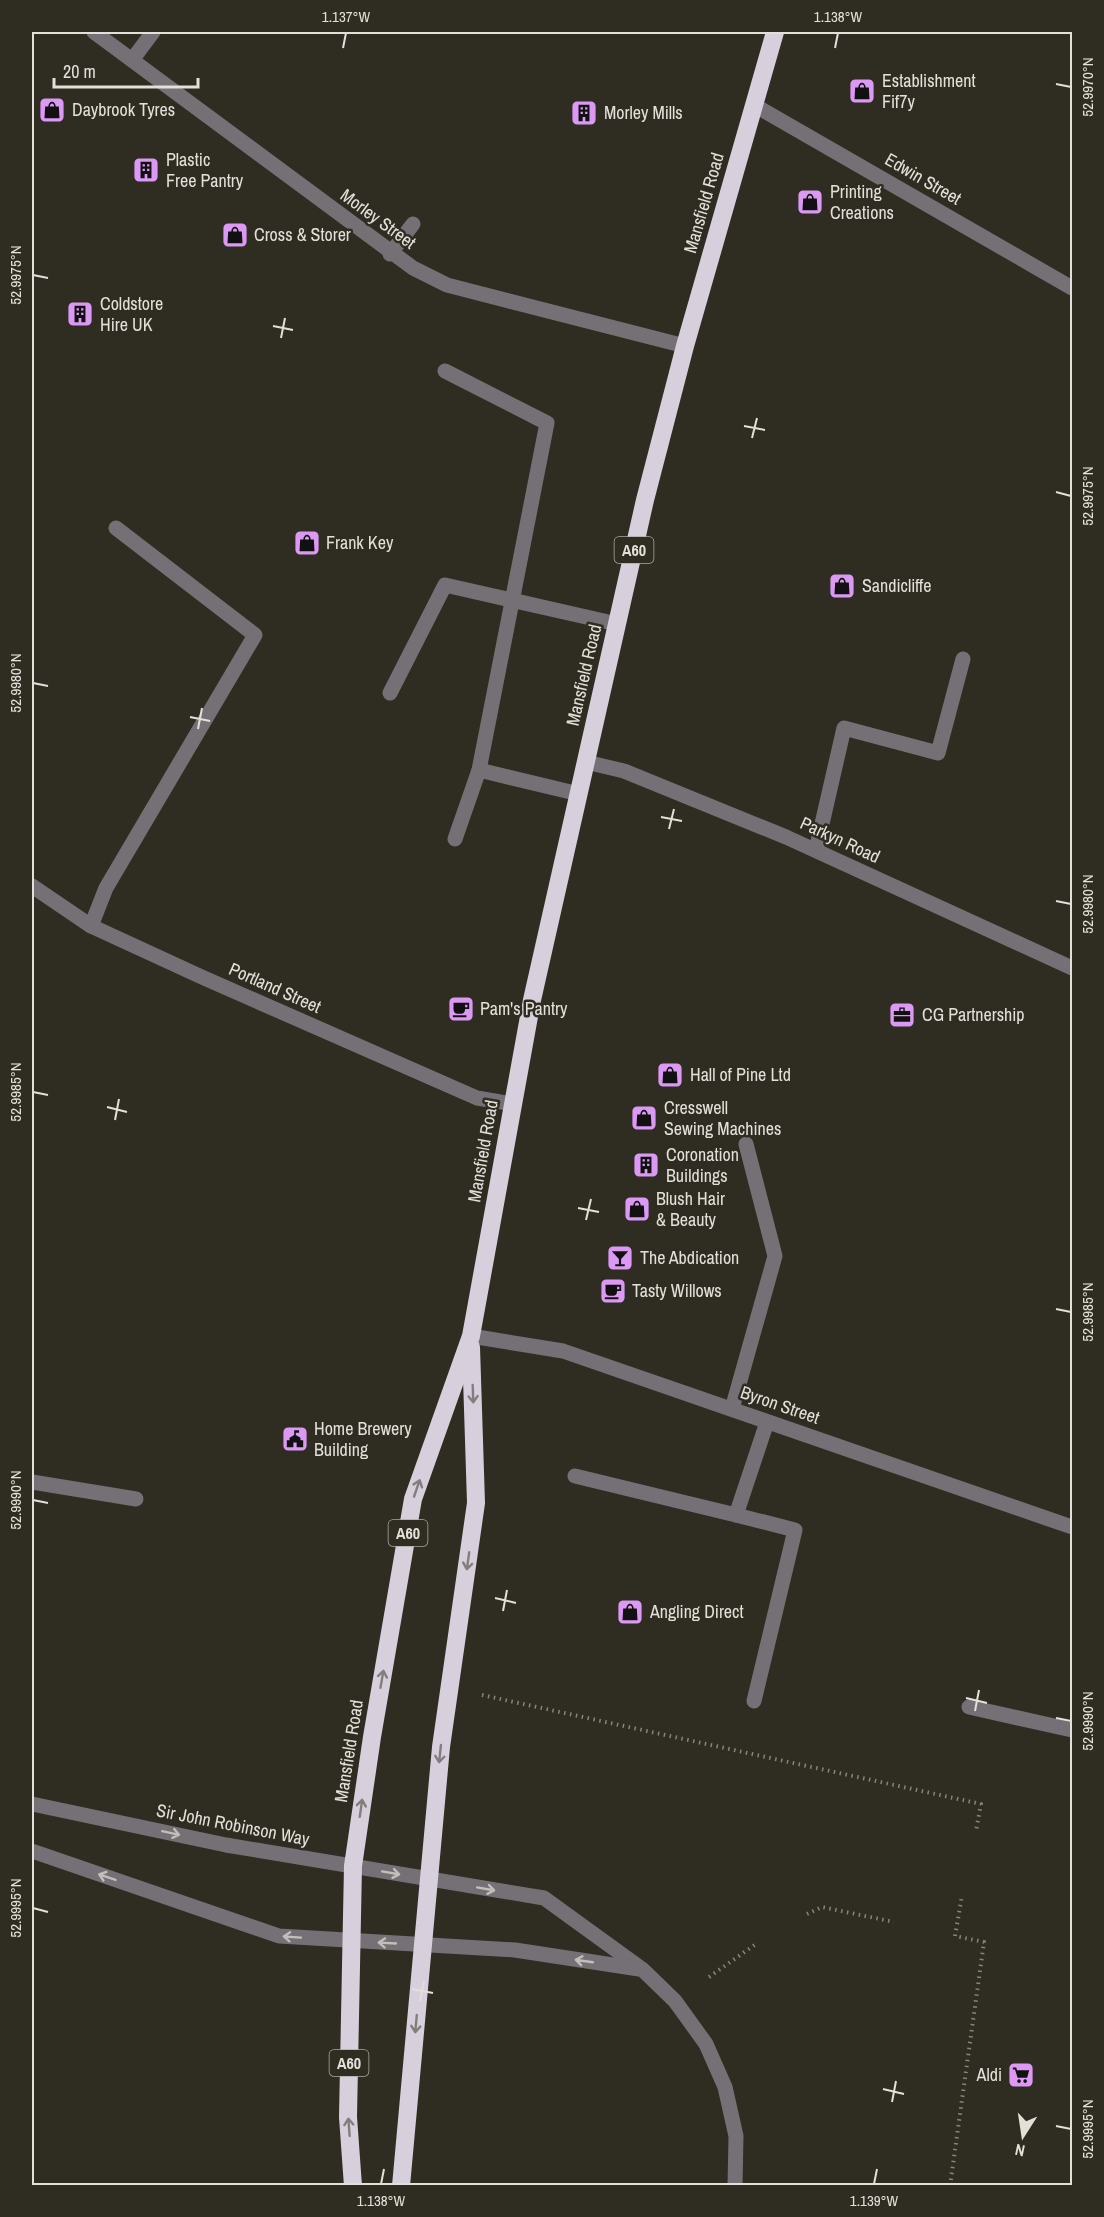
<svg xmlns="http://www.w3.org/2000/svg" width="1104" height="2217" font-family="'Archivo Narrow',sans-serif">
	<rect width="100%" height="100%" fill="#2f2c22"/>
	<g fill="none" stroke-linecap="round" stroke-linejoin="round">
		<g stroke="#87847c" stroke-width="4" stroke-dasharray="1.5 4.5" stroke-linecap="butt">
			<polyline points="482,1695 981,1804 976,1831"/>
			<polyline points="807,1914 822,1907 894,1922"/>
			<polyline points="709,1977 756,1944"/>
			<polyline points="950,2186 984,1942 955,1936 962,1896"/>
		</g>
		<g stroke="#747075" stroke-width="15">
			<polyline points="94,32 413,268 447,285 685,346"/>
			<polyline points="132,60 153,32"/>
			<polyline points="754,105 1072,288"/>
			<polyline points="390,254 413,224"/>
			<polyline points="445,371 547,423 479,770 455,839"/>
			<polyline points="390,693 445,585 617,624"/>
			<polyline points="586,762 624,771 786,837 1072,968"/>
			<polyline points="479,770 579,794"/>
			<polyline points="816,850 844,728 938,753 963,659"/>
			<polyline points="32,886 91,926 204,978 477,1098 513,1104"/>
			<polyline points="91,926 106,888 255,635 116,528"/>
			<polyline points="471,1336 563,1351 1072,1527"/>
			<polyline points="732,1409 775,1256 746,1144"/>
			<polyline points="575,1476 736,1515 767,1422"/>
			<polyline points="32,1482 136,1499"/>
			<polyline points="736,1515 795,1530 754,1701"/>
			<polyline points="969,1707 1072,1730"/>
			<polyline points="32,1804 226,1845 544,1898 642,1969 675,2001 706,2044 725,2087 736,2136 735,2186"/>
			<polyline points="32,1851 279,1936 515,1950 639,1969"/>
		</g>
		<g stroke="#d7cfdb" stroke-width="18">
			<polyline points="353,2186 348,2117 353,1866 372,1737 413,1499 471,1336 532,1000 645,500 685,346 775,32"/>
			<polyline points="401,2186 441,1747 476,1503 471,1347"/>
		</g>
	</g>
	<defs><path id="oneway-shaft" d="M-6 0H5M1.5-3L5.5 0L1.5 3" fill="none" stroke-width="1.6" stroke-linecap="round" stroke-linejoin="round" transform="scale(1.5)"/></defs>
	<g stroke="#837e7e">
		<use href="#oneway-shaft" transform="translate(473 1394) rotate(88)"/>
		<use href="#oneway-shaft" transform="translate(417 1488) rotate(-71)"/>
		<use href="#oneway-shaft" transform="translate(468 1561) rotate(98)"/>
		<use href="#oneway-shaft" transform="translate(382 1679) rotate(-80)"/>
		<use href="#oneway-shaft" transform="translate(440 1754) rotate(96)"/>
		<use href="#oneway-shaft" transform="translate(361 1808) rotate(-82)"/>
		<use href="#oneway-shaft" transform="translate(416 2024) rotate(95)"/>
		<use href="#oneway-shaft" transform="translate(349 2127) rotate(-94)"/>
	</g>
	<g stroke="#c1bebb">
		<use href="#oneway-shaft" transform="translate(171 1833) rotate(12)"/>
		<use href="#oneway-shaft" transform="translate(391 1873) rotate(10)"/>
		<use href="#oneway-shaft" transform="translate(107 1877) rotate(-161)"/>
		<use href="#oneway-shaft" transform="translate(486 1889) rotate(10)"/>
		<use href="#oneway-shaft" transform="translate(292 1937) rotate(-176)"/>
		<use href="#oneway-shaft" transform="translate(387 1943) rotate(-177)"/>
		<use href="#oneway-shaft" transform="translate(584 1961) rotate(-172)"/>
	</g>
	<path fill="none" stroke="#e2e0d9" stroke-width="2" d="M343 48 346 33M835 48 838 33M1056 84 1071 87M33 275 48 278M273 326 293 330M281 338 285 318M744 426 765 430M752 438 757 418M1056 492 1071 496M33 683 48 686M190 717 210 721M198 729 202 708M661 817 682 821M669 829 674 809M1056 901 1071 904M33 1092 48 1095M107 1107 127 1112M115 1120 119 1099M578 1208 599 1212M586 1220 591 1199M1056 1309 1071 1312M33 1500 48 1503M495 1598 516 1603M503 1611 507 1590M966 1698 987 1703M975 1711 979 1690M1056 1718 1071 1721M33 1908 48 1912M412 1989 433 1993M420 2001 424 1981M883 2089 904 2094M892 2102 896 2081M1056 2126 1071 2129M381 2184 384 2169M874 2184 877 2169"/>
	<defs>
		<symbol id="shop-square" viewBox="-11 -11 22 22"><rect x="-9" y="-9" width="18" height="18" rx="4" fill="#dc99f4" stroke="#2f2c22"/><path d="M-5-2.5h2.3a2.7 3.5 0 0 1 5.4 0H5L5.5 6h-11ZM-1.5-2.5h3a1.5 2.3 0 0 0-3 0Z" fill="#111"/></symbol>
		<symbol id="building-square" viewBox="-11 -11 22 22"><rect x="-9" y="-9" width="18" height="18" rx="4" fill="#dc99f4" stroke="#2f2c22"/><path d="M-4-6H4V6H1V3H-1V6H-4ZM-2.5-4.3h1.7v1.8h-1.7ZM.8-4.3h1.7v1.8H.8ZM-2.5-1h1.7V.8h-1.7ZM.8-1h1.7V.8H.8Z" fill="#111"/></symbol>
		<symbol id="cafe-square" viewBox="-11 -11 22 22"><rect x="-9" y="-9" width="18" height="18" rx="4" fill="#dc99f4" stroke="#2f2c22"/><path d="M-5.5-4.5H6V0H3Q3 3.5 0 3.5H-2.5Q-5.5 3.5-5.5 0ZM3-3.2v2h1.7v-2ZM-6 4.5H4V6H-6Z" fill="#111"/></symbol>
		<symbol id="office-square" viewBox="-11 -11 22 22"><rect x="-9" y="-9" width="18" height="18" rx="4" fill="#dc99f4" stroke="#2f2c22"/><path d="M-6-3h4V-5.5h4V-3h4V5H-6ZM-1-4.5V-3h2v-1.5ZM-6 0V1H6V0Z" fill="#111"/></symbol>
		<symbol id="bar-square" viewBox="-11 -11 22 22"><rect x="-9" y="-9" width="18" height="18" rx="4" fill="#dc99f4" stroke="#2f2c22"/><path d="M-6-5H6L.8 .8V4.5H3.5V6h-7V4.5H-.8V.8Z" fill="#111"/></symbol>
		<symbol id="civic-square" viewBox="-11 -11 22 22"><rect x="-9" y="-9" width="18" height="18" rx="4" fill="#dc99f4" stroke="#2f2c22"/><path d="M-.6-6.5H3V-4.5H.6V-3L4-1V1h2V6H-6V1h2V-1L-.6-3ZM-1.2 2.5V6h2.4V2.5Z" fill="#111"/></symbol>
		<symbol id="supermarket-square" viewBox="-11 -11 22 22"><rect x="-9" y="-9" width="18" height="18" rx="4" fill="#dc99f4" stroke="#2f2c22"/><path d="M-6-5.5h2.5l.6 2H6L4.5 2H-2.5L-4.4-4H-6ZM-1.5 3.2a1.3 1.3 0 1 0 .1 0ZM3 3.2a1.3 1.3 0 1 0 .1 0Z" fill="#111"/></symbol>
	</defs>
	<g fill-rule="evenodd">
		<use href="#shop-square" x="847" y="76" width="30" height="30"/>
		<use href="#shop-square" x="37" y="95" width="30" height="30"/>
		<use href="#building-square" x="569" y="98" width="30" height="30"/>
		<use href="#building-square" x="131" y="155" width="30" height="30"/>
		<use href="#shop-square" x="795" y="187" width="30" height="30"/>
		<use href="#shop-square" x="220" y="220" width="30" height="30"/>
		<use href="#building-square" x="65" y="299" width="30" height="30"/>
		<use href="#shop-square" x="292" y="528" width="30" height="30"/>
		<use href="#shop-square" x="827" y="571" width="30" height="30"/>
		<use href="#cafe-square" x="446" y="994" width="30" height="30"/>
		<use href="#office-square" x="887" y="1000" width="30" height="30"/>
		<use href="#shop-square" x="655" y="1060" width="30" height="30"/>
		<use href="#shop-square" x="629" y="1103" width="30" height="30"/>
		<use href="#building-square" x="631" y="1150" width="30" height="30"/>
		<use href="#shop-square" x="622" y="1194" width="30" height="30"/>
		<use href="#bar-square" x="605" y="1243" width="30" height="30"/>
		<use href="#cafe-square" x="598" y="1276" width="30" height="30"/>
		<use href="#civic-square" x="280" y="1424" width="30" height="30"/>
		<use href="#shop-square" x="615" y="1597" width="30" height="30"/>
		<use href="#supermarket-square" x="1006" y="2060" width="30" height="30"/>
	</g>
	<g text-anchor="middle" stroke-width="5" stroke-linejoin="round" paint-order="stroke">
		<g fill="#2f2c22" stroke="#acaaa2" stroke-width="1.5">
			<rect x="614.5" y="537" width="39" height="26" rx="4.5"/>
			<rect x="388.5" y="1520" width="39" height="26" rx="4.5"/>
			<rect x="329.5" y="2050" width="39" height="26" rx="4.5"/>
		</g>
		<g font-size="16" font-weight="bold" fill="#e2e0d9">
			<text x="634" y="556">A60</text>
			<text x="408" y="1539">A60</text>
			<text x="349" y="2069">A60</text>
		</g>
		<g font-size="18" fill="#e2e0d9" stroke="#2f2c22" text-anchor="start">
			<text x="882" y="87">Establishment<tspan x="882" dy="21">Fif7y</tspan></text>
			<text x="72" y="116">Daybrook Tyres</text>
			<text x="604" y="119">Morley Mills</text>
			<text x="166" y="166">Plastic<tspan x="166" dy="21">Free Pantry</tspan></text>
			<text x="830" y="198">Printing<tspan x="830" dy="21">Creations</tspan></text>
			<text x="254" y="241">Cross &amp; Storer</text>
			<text x="100" y="310">Coldstore<tspan x="100" dy="21">Hire UK</tspan></text>
			<text x="326" y="549">Frank Key</text>
			<text x="862" y="592">Sandicliffe</text>
			<text x="480" y="1015">Pam's Pantry</text>
			<text x="922" y="1021">CG Partnership</text>
			<text x="690" y="1081">Hall of Pine Ltd</text>
			<text x="664" y="1114">Cresswell<tspan x="664" dy="21">Sewing Machines</tspan></text>
			<text x="666" y="1161">Coronation<tspan x="666" dy="21">Buildings</tspan></text>
			<text x="656" y="1205">Blush Hair<tspan x="656" dy="21">&amp; Beauty</tspan></text>
			<text x="640" y="1264">The Abdication</text>
			<text x="632" y="1297">Tasty Willows</text>
			<text x="314" y="1435">Home Brewery<tspan x="314" dy="21">Building</tspan></text>
			<text x="650" y="1618">Angling Direct</text>
			<text x="1002" y="2081" text-anchor="end">Aldi</text>
		</g>
		<g font-size="18" fill="#e2e0d9" stroke="#2f2c22">
			<text transform="translate(923 179) rotate(30)" y="6">Edwin Street</text>
			<text transform="translate(704 203) rotate(-74)" y="6">Mansfield Road</text>
			<text transform="translate(378 219) rotate(36)" y="6">Morley Street</text>
			<text transform="translate(584 675) rotate(-77)" y="6">Mansfield Road</text>
			<text transform="translate(840 840) rotate(25)" y="6">Parkyn Road</text>
			<text transform="translate(275 988) rotate(24)" y="6">Portland Street</text>
			<text transform="translate(483 1151) rotate(-80)" y="6">Mansfield Road</text>
			<text transform="translate(780 1405) rotate(19)" y="6">Byron Street</text>
			<text transform="translate(349 1751) rotate(-81)" y="6">Mansfield Road</text>
			<text transform="translate(233 1825) rotate(11)" y="6">Sir John Robinson Way</text>
		</g>
	</g>
	<rect width="1104" height="2217" fill="none" stroke="#2f2c22" stroke-width="66"/>
	<g transform="translate(1023 2136) rotate(192)" stroke="#2f2c22" stroke-width="4.5" paint-order="stroke">
	<path d="M0-4.5L10 22L0 15L-10 22Z" fill="#e2e0d9"/>
	<text y="-9" font-size="16" font-weight="bold" text-anchor="middle" fill="#e2e0d9">N</text>
	</g>
	<path d="M54 78v9h144v-9" fill="none" stroke="#e2e0d9" stroke-width="3"/>
	<text x="63" y="78" font-size="18" fill="#e2e0d9" stroke="#2f2c22" stroke-width="4.5" paint-order="stroke">20 m</text>
	<rect x="33" y="33" width="1038" height="2151" fill="none" stroke="#e2e0d9" stroke-width="2"/>
	<g font-size="15" text-anchor="middle" fill="#e2e0d9">
		<text x="346" y="22">1.137°W</text>
		<text x="838" y="22">1.138°W</text>
		<text transform="translate(1088 87) rotate(-90)" y="5">52.9970°N</text>
		<text transform="translate(16 275) rotate(-90)" y="5">52.9975°N</text>
		<text transform="translate(1088 496) rotate(-90)" y="5">52.9975°N</text>
		<text transform="translate(16 683) rotate(-90)" y="5">52.9980°N</text>
		<text transform="translate(1088 904) rotate(-90)" y="5">52.9980°N</text>
		<text transform="translate(16 1092) rotate(-90)" y="5">52.9985°N</text>
		<text transform="translate(1088 1312) rotate(-90)" y="5">52.9985°N</text>
		<text transform="translate(16 1500) rotate(-90)" y="5">52.9990°N</text>
		<text transform="translate(1088 1721) rotate(-90)" y="5">52.9990°N</text>
		<text transform="translate(16 1908) rotate(-90)" y="5">52.9995°N</text>
		<text transform="translate(1088 2129) rotate(-90)" y="5">52.9995°N</text>
		<text x="381" y="2206">1.138°W</text>
		<text x="874" y="2206">1.139°W</text>
	</g>
</svg>
